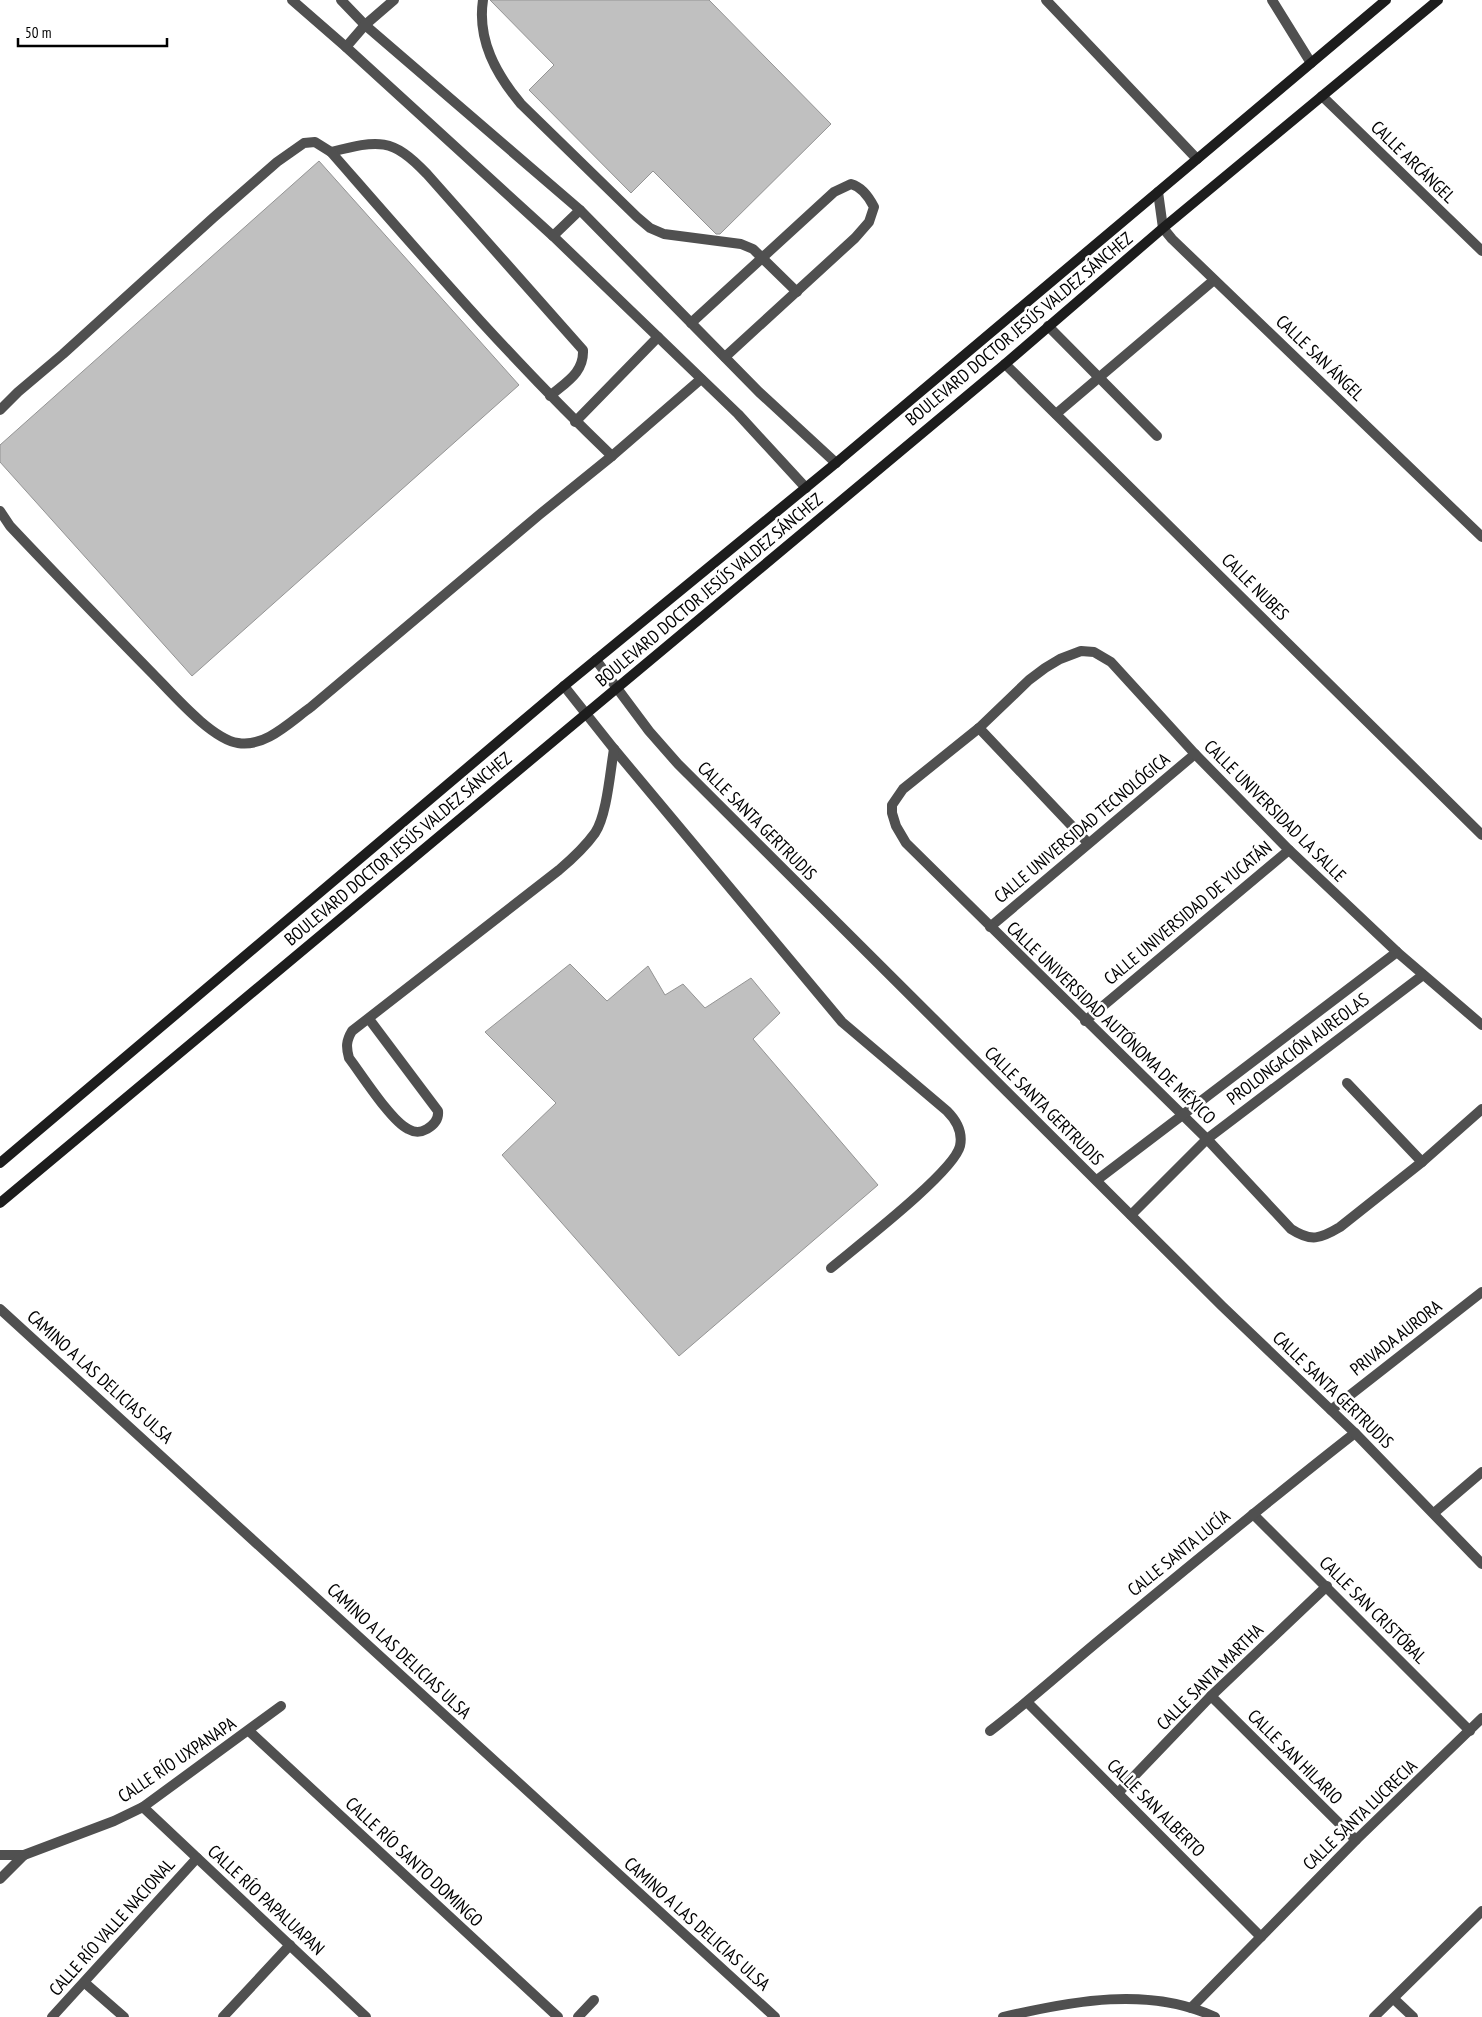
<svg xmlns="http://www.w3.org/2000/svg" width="1482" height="2017" font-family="'PT Sans Narrow',sans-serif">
	<rect width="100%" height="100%" fill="#fff"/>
	<g fill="#c0c0c0" stroke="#949494">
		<polygon points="490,0 709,0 831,124 720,234 716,234 653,171 631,193 529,90 554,65"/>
		<polygon points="319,161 519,385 192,676 0,462 0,445"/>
		<polygon points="570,964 607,1001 648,966 665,995 683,984 705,1008 751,978 780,1013 753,1039 878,1185 679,1356 502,1155 556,1103 485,1032"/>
	</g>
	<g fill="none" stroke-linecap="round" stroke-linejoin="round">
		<g stroke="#505050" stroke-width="10">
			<polyline points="292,0 346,47 553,236 738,414 806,488"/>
			<polyline points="341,0 365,25 580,210 759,392 836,463"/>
			<path d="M483 0C477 40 496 74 521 104L637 217 650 228 664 234 741 244 753 249 797 292"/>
			<polyline points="1046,0 1197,159"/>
			<polyline points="1272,0 1311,63"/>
			<polyline points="346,47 365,25 394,0"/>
			<path d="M331 152C379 140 392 137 427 174L583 350C584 373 566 382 550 396"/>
			<polyline points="553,236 580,210"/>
			<path d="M691 323 834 192 851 184C862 187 869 197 874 207L869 222 855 238 725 357"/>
			<polyline points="1048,326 1157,436"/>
			<path d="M0 410 18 392 63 354 213 218 277 162 304 143 315 142 331 152C422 256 512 361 612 456"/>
			<polyline points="1056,414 1214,280"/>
			<polyline points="575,422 658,337"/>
			<path d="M0 511 10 526C57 576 105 625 153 674 172 693 211 739 238 743 265 748 291 721 311 707L539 515 612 456 701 379"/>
			<path d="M564 686 614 749 842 1022 947 1111C957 1121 963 1132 960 1146 954 1172 856 1247 831 1268"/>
			<path d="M369 1019 438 1111C439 1120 434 1125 427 1129 420 1133 415 1133 408 1129 391 1121 362 1075 349 1058 346 1047 346 1041 352 1031L559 870C572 859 585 847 595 833 607 815 610 772 614 749"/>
		</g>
		<g stroke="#505050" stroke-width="10">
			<polyline points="1322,96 1482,251"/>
			<polyline points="1158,192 1163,228 1172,239 1482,537"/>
			<polyline points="1005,364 1482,835"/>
			<polyline points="979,728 1088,843"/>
			<polyline points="990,927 1195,754"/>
			<polyline points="1085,1021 1289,850"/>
			<path d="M1482 1025 1397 952 1289 850 1195 754 1111 662 1094 652 1081 651 1060 659 1045 668 1029 680 979 728 903 789 892 805V813L896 826 906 843 1207 1139 1291 1229C1311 1242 1320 1239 1340 1227L1422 1162 1482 1109"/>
			<polyline points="1347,1083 1422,1162"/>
			<polyline points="1097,1180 1397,952"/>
			<polyline points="1131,1215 1207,1139 1423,975"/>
			<polyline points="0,1309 775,2017"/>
			<polyline points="1331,1410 1482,1292"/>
			<polyline points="1434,1513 1482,1472"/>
			<polyline points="1253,1514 1470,1731"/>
			<polyline points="1211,1696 1356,1840"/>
			<polyline points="1027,1702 1261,1937"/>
			<polyline points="249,1731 558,2017"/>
			<path d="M990 1731C1032 1699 1071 1663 1113 1629 1193 1563 1273 1497 1355 1433"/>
			<polyline points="1118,1793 1211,1696 1327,1586"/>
			<polyline points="143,1807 366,2017"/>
			<polyline points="0,1855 24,1855 114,1821 143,1807 281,1706"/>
			<polyline points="0,1879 24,1855"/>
			<polyline points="85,1983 124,2017"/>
			<polyline points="1394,1999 1413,2017"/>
			<polyline points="1191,2008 1356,1840 1482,1718"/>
			<polyline points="52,2017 197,1858"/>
			<polyline points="223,2017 290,1945"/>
			<polyline points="578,2017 594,2000"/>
			<path d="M1003 2017C1072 2001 1149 1986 1215 2017"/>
			<polyline points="1374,2017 1482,1911"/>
		</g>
		<polyline stroke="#505050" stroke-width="10" points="596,660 649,731 678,764 1222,1306 1355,1433 1482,1564"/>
		<g stroke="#1d1d1d" stroke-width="10">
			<polyline points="0,1163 564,686 836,463 1386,0"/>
			<polyline points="0,1203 1005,364 1163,228 1438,0"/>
		</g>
	</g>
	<g text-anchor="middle" stroke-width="5" stroke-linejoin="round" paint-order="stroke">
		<g font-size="18" fill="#000" stroke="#fff">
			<text transform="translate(1413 162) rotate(44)" y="6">CALLE ARCÁNGEL</text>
			<text transform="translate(1019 329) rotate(-40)" y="6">BOULEVARD DOCTOR JESÚS VALDEZ SÁNCHEZ</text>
			<text transform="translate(1320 358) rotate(44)" y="6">CALLE SAN ÁNGEL</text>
			<text transform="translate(1255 587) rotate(45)" y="6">CALLE NUBES</text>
			<text transform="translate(709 590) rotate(-40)" y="6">BOULEVARD DOCTOR JESÚS VALDEZ SÁNCHEZ</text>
			<text transform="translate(1275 811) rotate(45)" y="6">CALLE UNIVERSIDAD LA SALLE</text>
			<text transform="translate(757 821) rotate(45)" y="6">CALLE SANTA GERTRUDIS</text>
			<text transform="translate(1082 828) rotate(-40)" y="6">CALLE UNIVERSIDAD TECNOLÓGICA</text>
			<text transform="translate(398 849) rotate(-40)" y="6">BOULEVARD DOCTOR JESÚS VALDEZ SÁNCHEZ</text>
			<text transform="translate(1188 913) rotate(-40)" y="6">CALLE UNIVERSIDAD DE YUCATÁN</text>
			<text transform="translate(1111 1023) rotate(44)" y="6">CALLE UNIVERSIDAD AUTÓNOMA DE MÉXICO</text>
			<text transform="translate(1298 1049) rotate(-37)" y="6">PROLONGACIÓN AUREOLAS</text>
			<text transform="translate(1044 1106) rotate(45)" y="6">CALLE SANTA GERTRUDIS</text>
			<text transform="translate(1396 1338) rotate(-38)" y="6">PRIVADA AURORA</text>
			<text transform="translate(100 1377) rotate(42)" y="6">CAMINO A LAS DELICIAS ULSA</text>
			<text transform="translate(1333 1390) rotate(44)" y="6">CALLE SANTA GERTRUDIS</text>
			<text transform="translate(1179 1553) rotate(-39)" y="6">CALLE SANTA LUCÍA</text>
			<text transform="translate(1373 1610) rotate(45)" y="6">CALLE SAN CRISTÓBAL</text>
			<text transform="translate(399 1651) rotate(43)" y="6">CAMINO A LAS DELICIAS ULSA</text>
			<text transform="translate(1210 1677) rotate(-45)" y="6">CALLE SANTA MARTHA</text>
			<text transform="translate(1295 1757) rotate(45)" y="6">CALLE SAN HILARIO</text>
			<text transform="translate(177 1760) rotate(-34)" y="6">CALLE RÍO UXPANAPA</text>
			<text transform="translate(1156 1808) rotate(45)" y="6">CALLE SAN ALBERTO</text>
			<text transform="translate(1360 1815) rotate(-44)" y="6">CALLE SANTA LUCRECIA</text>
			<text transform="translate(414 1862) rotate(43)" y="6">CALLE RÍO SANTO DOMINGO</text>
			<text transform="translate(266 1900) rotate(43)" y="6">CALLE RÍO PAPALUAPAN</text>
			<text transform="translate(697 1924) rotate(42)" y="6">CAMINO A LAS DELICIAS ULSA</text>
			<text transform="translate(112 1927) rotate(-48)" y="6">CALLE RÍO VALLE NACIONAL</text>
		</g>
	</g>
	<path d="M18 38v8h149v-8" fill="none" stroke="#000000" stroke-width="2.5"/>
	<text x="25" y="38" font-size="15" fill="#000000" stroke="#ffffff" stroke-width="4" paint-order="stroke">50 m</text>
</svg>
